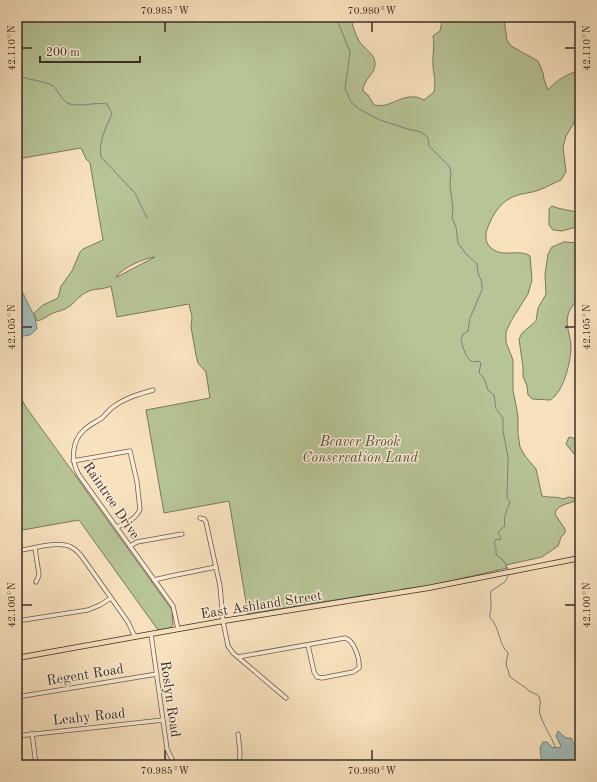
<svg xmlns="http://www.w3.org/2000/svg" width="597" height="782" font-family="'Old Standard TT',serif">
	<rect width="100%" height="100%" fill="#f8e2be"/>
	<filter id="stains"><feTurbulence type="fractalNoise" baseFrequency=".005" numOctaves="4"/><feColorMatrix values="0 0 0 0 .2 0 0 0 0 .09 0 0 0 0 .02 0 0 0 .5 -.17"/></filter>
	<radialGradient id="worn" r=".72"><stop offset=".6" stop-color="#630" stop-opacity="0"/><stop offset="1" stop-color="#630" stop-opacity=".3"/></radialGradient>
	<g fill="#b7c496" stroke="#7a795f" fill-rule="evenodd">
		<path d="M17 17H350C353 25 355 34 359 41 364 49 377 55 375 66 373 76 363 80 363 91L368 95 374 105C389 109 400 95 415 97 418 97 421 99 424 100L434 92C436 83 434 76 433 66 432 56 435 46 433 36L440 31 443 17H500L504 19 507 40 511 46 538 61 543 73 544 79 548 90C556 80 568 74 580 70V113L566 136 563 147 566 172 561 180C554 183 547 187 539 190 531 193 523 193 515 196 501 201 493 214 488 227 485 234 485 242 490 247 502 259 519 248 530 256L532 280 528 294 511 321 506 332V342L513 360V390L518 416V434L520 447 525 456 536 469 542 496C550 498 556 496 563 499L569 497 575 498V501C568 504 556 505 555 514L565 529V533L561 537 558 546 542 557 506 565 507 568 428 586 402 589 403 592 373 597 372 594 248 614 229 501 164 513 146 410 210 398 206 372 198 363 196 355 191 327 192 317 189 304 117 317 111 286C103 290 94 288 87 292 80 295 76 301 70 306 65 310 59 311 53 313 47 316 43 320 37 321L34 313 43 305 58 298 61 286 72 271 80 252 83 249 103 240 90 163 86 159 81 148 17 159ZM155 257 117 277H116C122 268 144 258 155 257Z"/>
		<path d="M552 206C561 210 571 210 580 213V226L562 231 553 230 549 225V209Z"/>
		<path d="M564 242 580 243V297C575 303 570 308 568 315 565 326 571 336 571 346 571 361 564 392 550 400L532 399 528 395 527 386 523 377V367L519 339 522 333 536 321 538 308 546 294 545 275 548 254 552 247Z"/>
		<polygon points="17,391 26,407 172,610 173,625 170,628 158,630 79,520 17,531"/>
		<polygon points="569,437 577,439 580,437 580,459 574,454 566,444"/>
	</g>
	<g fill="#a1bcba" stroke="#798380">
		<path d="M19 291 23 293C28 305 36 315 37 329L30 335 18 337H17V292Z"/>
		<path d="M558 731 566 738H571C577 751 580 749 580 765H542L540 747 543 742H547L553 748 555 747 559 748 561 746 556 736Z"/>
	</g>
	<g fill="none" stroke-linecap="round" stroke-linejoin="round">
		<g stroke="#798380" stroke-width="1">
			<path d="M336 17 350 52 345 89 351 102 359 109 380 120 408 129 421 132 428 138 429 146 450 167 451 173 450 185 453 209 452 218 456 227 458 243 466 254 477 264 478 273 482 283V290L470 318 468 331 463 334 461 340C463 347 467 366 478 361L481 363 479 373 484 378 488 390 494 395 496 409 503 418V431L508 457 507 498 510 502C507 509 503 518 505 526L498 532 501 538 500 540 496 539 494 544 496 547V555L503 560 508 569"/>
			<path d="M17 75C27 80 46 81 53 86 59 91 62 102 70 104 82 107 94 102 107 104L112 114C106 127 98 143 101 157L135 193 147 218"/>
			<path d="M509 574 505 582 491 591C490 596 491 600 491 605 492 609 489 613 490 618 500 627 498 643 508 653L506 664 510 677 526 688 529 691 538 695C543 704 538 706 540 714 543 725 551 735 555 747"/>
		</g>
		<defs>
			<g id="minor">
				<polyline points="17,279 20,278"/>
				<path d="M153 390C139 394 125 398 113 407 109 410 106 414 102 418 96 422 89 425 84 430 71 442 71 461 79 475L173 606 178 629"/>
				<path d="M73 461 130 451 137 482 140 509C137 518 125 524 117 527"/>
				<polyline points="200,518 204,519 206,522 220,586 223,621 228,646 233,653 286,698"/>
				<polyline points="130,546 137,542 182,534"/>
				<polyline points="35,548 39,575 36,582"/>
				<path d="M17 551C31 549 59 540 71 547 77 550 81 555 85 561L128 622 135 637"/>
				<polyline points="154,580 171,576 216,567"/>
				<polyline points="17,621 88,610 100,605 111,598"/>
				<polyline points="151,634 167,749 175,765"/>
				<path d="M238 657 345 638C354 640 360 659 359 668L353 672 322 678 317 677 314 672 308 645"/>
				<polyline points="17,697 157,674"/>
				<polyline points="32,733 36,765"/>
				<polyline points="238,734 240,752 239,765"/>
				<polyline points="17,736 163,720"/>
			</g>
			<polyline id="major" points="17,658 223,621 428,588 580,558"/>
		</defs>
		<use href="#minor" stroke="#6b5b4e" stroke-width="5"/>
		<use href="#major" stroke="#3c2e28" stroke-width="6"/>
		<use href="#minor" stroke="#faecd5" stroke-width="3.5"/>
		<use href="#major" stroke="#f8e2be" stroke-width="4.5"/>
	</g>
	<path fill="none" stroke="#3c2e28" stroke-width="1.5" d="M165 22V32M372 22V32M22 48H32M565 48H575M22 327H32M565 327H575M22 605H32M565 605H575M165 750V760M372 750V760"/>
	<g text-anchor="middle" stroke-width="3" stroke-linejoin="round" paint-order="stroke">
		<g font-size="14" font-style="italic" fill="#554c3e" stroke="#faecd5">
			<text x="360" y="446">Beaver Brook<tspan x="360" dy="16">Conservation Land</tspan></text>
		</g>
		<g font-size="14" fill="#3c2e28" stroke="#faecd5">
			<text transform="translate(112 500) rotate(56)" y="5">Raintree Drive</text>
			<text transform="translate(261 604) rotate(-9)" y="5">East Ashland Street</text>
			<text transform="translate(85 674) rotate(-9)" y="5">Regent Road</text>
			<text transform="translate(171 699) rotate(82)" y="5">Roslyn Road</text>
			<text transform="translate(89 716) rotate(-6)" y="5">Leahy Road</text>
		</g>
	</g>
	<rect width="597" height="782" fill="none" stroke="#f8e2be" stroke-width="44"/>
	<path d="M40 56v6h100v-6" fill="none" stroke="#3c2e28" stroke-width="2"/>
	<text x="46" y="56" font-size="12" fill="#3c2e28" stroke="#faecd5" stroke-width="3" paint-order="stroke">200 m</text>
	<rect x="22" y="22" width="553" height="738" fill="none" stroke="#3c2e28" stroke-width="1.5"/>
	<g font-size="10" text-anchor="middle" fill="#3c2e28">
		<text x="165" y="14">70.985°W</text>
		<text x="372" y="14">70.980°W</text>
		<text transform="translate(11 48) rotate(-90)" y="4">42.110°N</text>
		<text transform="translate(586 48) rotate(-90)" y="4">42.110°N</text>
		<text transform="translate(11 327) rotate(-90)" y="4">42.105°N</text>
		<text transform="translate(586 327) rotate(-90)" y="4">42.105°N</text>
		<text transform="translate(11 605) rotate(-90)" y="4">42.100°N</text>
		<text transform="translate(586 605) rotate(-90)" y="4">42.100°N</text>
		<text x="165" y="774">70.985°W</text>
		<text x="372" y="774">70.980°W</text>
	</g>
	<rect width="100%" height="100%" filter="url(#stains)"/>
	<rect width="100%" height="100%" fill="url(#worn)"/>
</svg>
